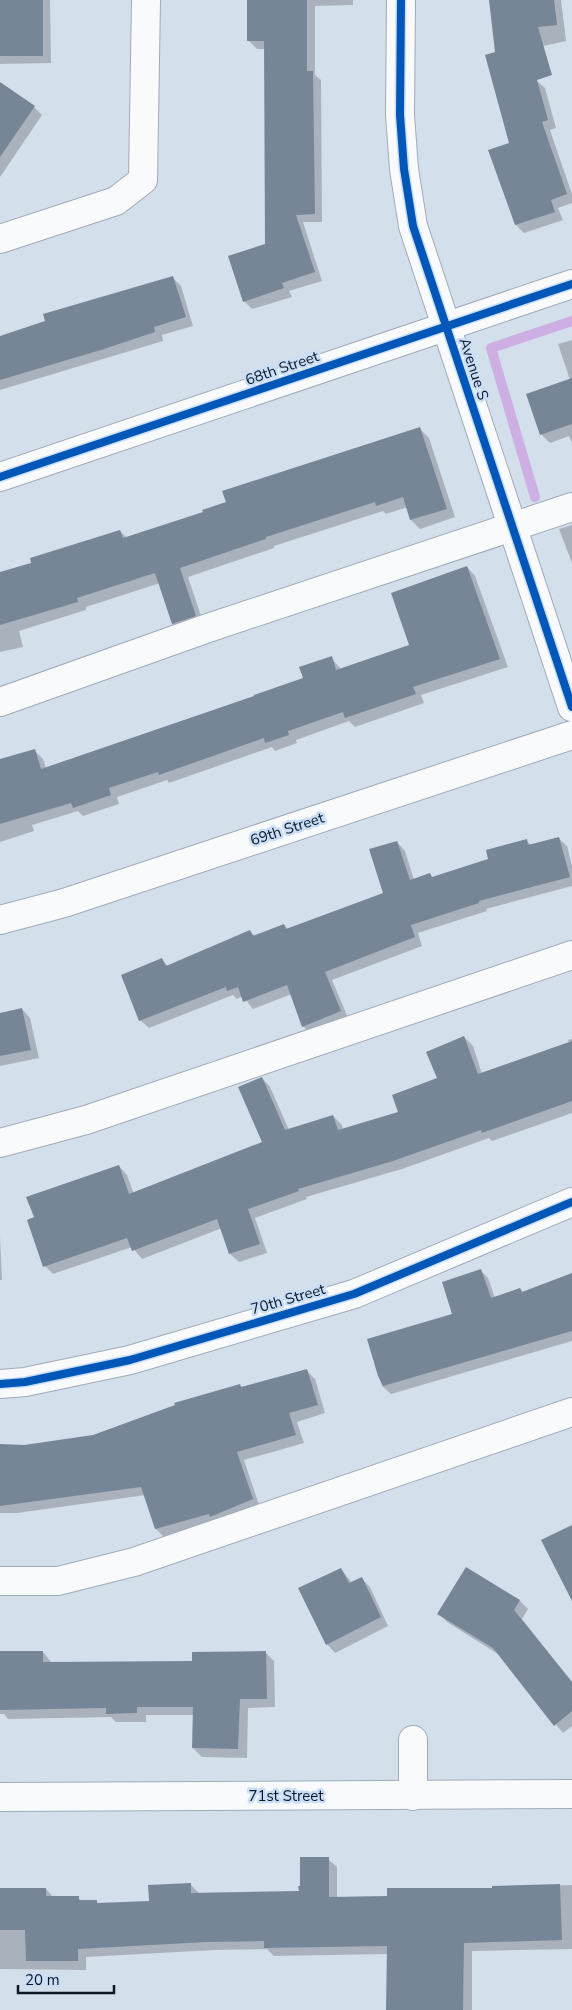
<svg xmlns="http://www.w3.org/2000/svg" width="572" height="2010" font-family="'Nunito Sans',sans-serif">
	<rect width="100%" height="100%" fill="#d4dfec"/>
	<g fill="#0003">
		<polygon points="0,0 50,0 51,63 0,64"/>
		<polygon points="249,0 353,0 353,5 315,6 315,75 321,80 322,222 303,222 322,281 289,291 292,297 252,309 244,301 267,245 265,49 257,49 249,41"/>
		<polygon points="491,0 561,0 566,41 504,55"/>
		<polygon points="536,80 545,88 556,128 550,130 572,194 572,203 558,208 563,220 524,233 516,225"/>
		<polygon points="0,84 34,107 42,115 0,177"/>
		<polygon points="173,278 181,286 193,326 162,335 163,341 0,390 0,337"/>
		<polygon points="572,340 572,443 569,436 550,443 541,434 570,380 558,344"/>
		<polygon points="420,429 429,438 455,517 420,529 411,520 408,507 386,514 383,511 274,546 274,548 188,577 204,625 182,633 173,624 160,583 86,607 86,610 19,631 23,647 0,652 0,573 32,563 120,531 127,538 204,513"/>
		<polygon points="572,525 572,563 559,529"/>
		<polygon points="467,567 475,576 508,667 421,695 424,703 355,727 349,721 296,740 297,743 275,751 272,747 169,783 167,780 117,797 119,804 83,816 78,811 32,825 34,831 0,842 0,760 34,750 43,759 46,768 256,697 304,678 331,658 341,669 410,646"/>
		<polygon points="558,838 567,846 572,866 572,886 486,909 487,911 418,933 422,946 332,980 349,1020 311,1035 303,1026 292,994 253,1009 243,996 237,999 233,995 149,1028 140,1020 162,960 168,966 250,931 255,936 284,925 289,930 384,894 397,842 405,851 414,880 430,875 433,878 490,860 527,841 531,845"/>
		<polygon points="22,1009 30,1018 39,1058 0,1066 0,1014"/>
		<polygon points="464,1037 473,1046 482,1074 569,1043 568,1040 572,1039 572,1113 492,1141 489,1138 402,1169 306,1197 307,1199 255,1218 267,1253 239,1262 230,1254 222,1228 142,1259 132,1247 53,1274 45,1266 119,1166 127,1175 134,1194 263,1143 262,1078 270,1087 289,1130 333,1116 342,1125 343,1130 399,1113 439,1079"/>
		<polygon points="0,1236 2,1280 0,1280"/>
		<polygon points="480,1270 488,1278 495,1298 520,1289 523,1292 572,1274 572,1341 391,1394 382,1386 369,1339 454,1315"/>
		<polygon points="306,1370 315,1379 325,1413 297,1422 304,1443 244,1460 260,1508 164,1537 156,1529 146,1495 17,1513 0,1513 0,1445 24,1446 93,1436 240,1385 243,1388"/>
		<polygon points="341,1569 352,1583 361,1578 370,1587 388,1626 335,1653 327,1644"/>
		<polygon points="466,1569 520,1601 528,1609 522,1619 572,1682 572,1726 563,1733 498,1654 447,1622 439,1614"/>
		<polygon points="43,1652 52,1663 193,1662 265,1652 274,1661 275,1707 248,1708 247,1758 202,1757 193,1748 194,1715 146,1715 146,1722 116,1722 111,1717 8,1719 4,1714 0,1714 0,1653"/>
		<polygon points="328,1859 337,1867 337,1898 389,1898 494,1890 494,1887 572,1885 572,1949 472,1951 472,2010 387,2010 388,1954 274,1956 267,1949 215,1950 86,1957 86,1970 0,1969 0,1890 46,1889 54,1898 78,1898 82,1901 96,1901 99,1904 150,1902 190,1884 199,1893 300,1892"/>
	</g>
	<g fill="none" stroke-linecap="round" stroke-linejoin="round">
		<polyline stroke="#cdafe4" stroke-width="10" points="535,497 491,348 572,321"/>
	</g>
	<g fill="#768696">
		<rect x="0" y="0" width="43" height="56"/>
		<polygon points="247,0 307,0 307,71 313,71 315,214 296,215 315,272 282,283 284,288 243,302 228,256 265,244 264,41 247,41"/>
		<polygon points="489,0 554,0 557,25 538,27 552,75 537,80 548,120 542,122 567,194 551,200 555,212 515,225 488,150 509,143 485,55 495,52"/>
		<polygon points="0,82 35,106 0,157"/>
		<polygon points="173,276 186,317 154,327 155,332 104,349 0,380 0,336 45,321 43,314"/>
		<polygon points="572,378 572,424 540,435 526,394"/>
		<polygon points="420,427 447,509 410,520 403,497 376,506 375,502 266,537 266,539 180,568 196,616 172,624 155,573 77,598 78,602 0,625 0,572 31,563 30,558 120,530 123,538 203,512 202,510 226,502 222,491"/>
		<polygon points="467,566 500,659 413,687 416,694 345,718 343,712 288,731 289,735 265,743 264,738 159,775 158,772 109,788 111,795 73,808 71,803 0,824 0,759 35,749 41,769 254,696 254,695 303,678 299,667 332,656 336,670 409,645 391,593"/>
		<polygon points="559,837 570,877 479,901 479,903 411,925 415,937 325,972 341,1011 302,1027 287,985 243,1002 238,987 227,991 226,987 139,1021 121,975 162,958 166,966 250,930 253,936 284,924 286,929 383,893 369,849 397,841 410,880 430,873 432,877 488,859 486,850 527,839 528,845"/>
		<polygon points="22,1008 31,1050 0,1056 0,1013"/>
		<polygon points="464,1036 478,1074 572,1041 572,1101 482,1133 481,1130 393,1161 298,1189 299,1191 248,1209 260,1244 229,1254 217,1219 132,1251 127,1238 43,1267 27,1220 34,1217 26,1197 119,1165 129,1194 262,1142 238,1087 262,1077 285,1130 333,1115 338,1130 398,1112 392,1095 437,1078 426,1052"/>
		<polygon points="481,1269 491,1298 520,1288 522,1292 572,1273 572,1331 383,1386 378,1376 367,1339 452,1314 442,1282"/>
		<polygon points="307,1369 318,1405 289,1413 296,1435 237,1452 253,1499 210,1517 209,1514 155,1529 141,1487 0,1506 0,1444 24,1445 93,1435 175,1405 174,1403 240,1384 241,1387"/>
		<polygon points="572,1525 572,1601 541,1540"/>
		<polygon points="466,1567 520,1600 514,1610 572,1682 572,1711 554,1726 493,1648 437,1614"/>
		<polygon points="341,1568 349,1583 362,1577 381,1617 326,1645 298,1588"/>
		<polygon points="0,1651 43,1651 43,1662 192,1661 192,1652 266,1651 267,1699 240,1699 238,1749 192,1748 193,1707 137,1707 137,1713 106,1714 106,1708 0,1710"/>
		<polygon points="300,1857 329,1857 329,1897 387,1896 387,1888 492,1888 492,1886 560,1884 562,1940 464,1943 463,2010 386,2010 387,1946 264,1948 264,1941 206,1942 78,1949 78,1961 26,1961 25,1930 0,1930 0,1888 46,1888 46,1896 79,1896 79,1900 97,1900 97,1903 149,1901 148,1885 191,1883 191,1893 299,1891 298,1886 300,1886"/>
	</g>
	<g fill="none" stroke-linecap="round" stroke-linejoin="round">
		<defs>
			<g id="minor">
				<polyline points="401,0 400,115 404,169 413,226 572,707"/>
				<polyline points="0,239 116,201 143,180 146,0"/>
				<polyline points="0,477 572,284"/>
				<polyline points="0,702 208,628 572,507"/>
				<polyline points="0,920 64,903 572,735"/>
				<polyline points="0,1143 86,1120 572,955"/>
				<polyline points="0,1384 25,1382 130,1360 354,1294 572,1202"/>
				<polyline points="0,1581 58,1581 134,1562 572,1412"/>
				<polyline points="413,1740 413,1796"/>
				<polyline points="0,1797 572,1794"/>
			</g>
		</defs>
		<use href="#minor" stroke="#a1abb8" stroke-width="30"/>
		<use href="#minor" stroke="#f9fafc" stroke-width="28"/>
		<defs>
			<g id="cycleway">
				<polyline points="401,0 400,115 404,169 413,226 572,707"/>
				<polyline points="0,477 572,284"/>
				<polyline points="0,1384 25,1382 130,1360 354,1294 572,1202"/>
			</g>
		</defs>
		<use href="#cycleway" stroke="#cadef7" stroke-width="11"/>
		<use href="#cycleway" stroke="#0057b8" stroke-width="8"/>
	</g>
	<g text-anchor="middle" stroke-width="5" stroke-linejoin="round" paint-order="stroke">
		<g font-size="15" fill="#0c1826" stroke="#cadef7">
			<text transform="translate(282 368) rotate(-19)" y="5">68th Street</text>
			<text transform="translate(474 369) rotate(72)" y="5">Avenue S</text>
			<text transform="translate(287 829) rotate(-18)" y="5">69th Street</text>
			<text transform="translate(288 1299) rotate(-16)" y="5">70th Street</text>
			<text x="286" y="1801">71st Street</text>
		</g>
	</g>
	<path d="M18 1985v8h96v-8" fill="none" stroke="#0c1826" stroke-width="2.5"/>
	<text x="25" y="1985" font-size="15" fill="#0c1826" stroke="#cadef7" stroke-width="4" paint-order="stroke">20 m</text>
</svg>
